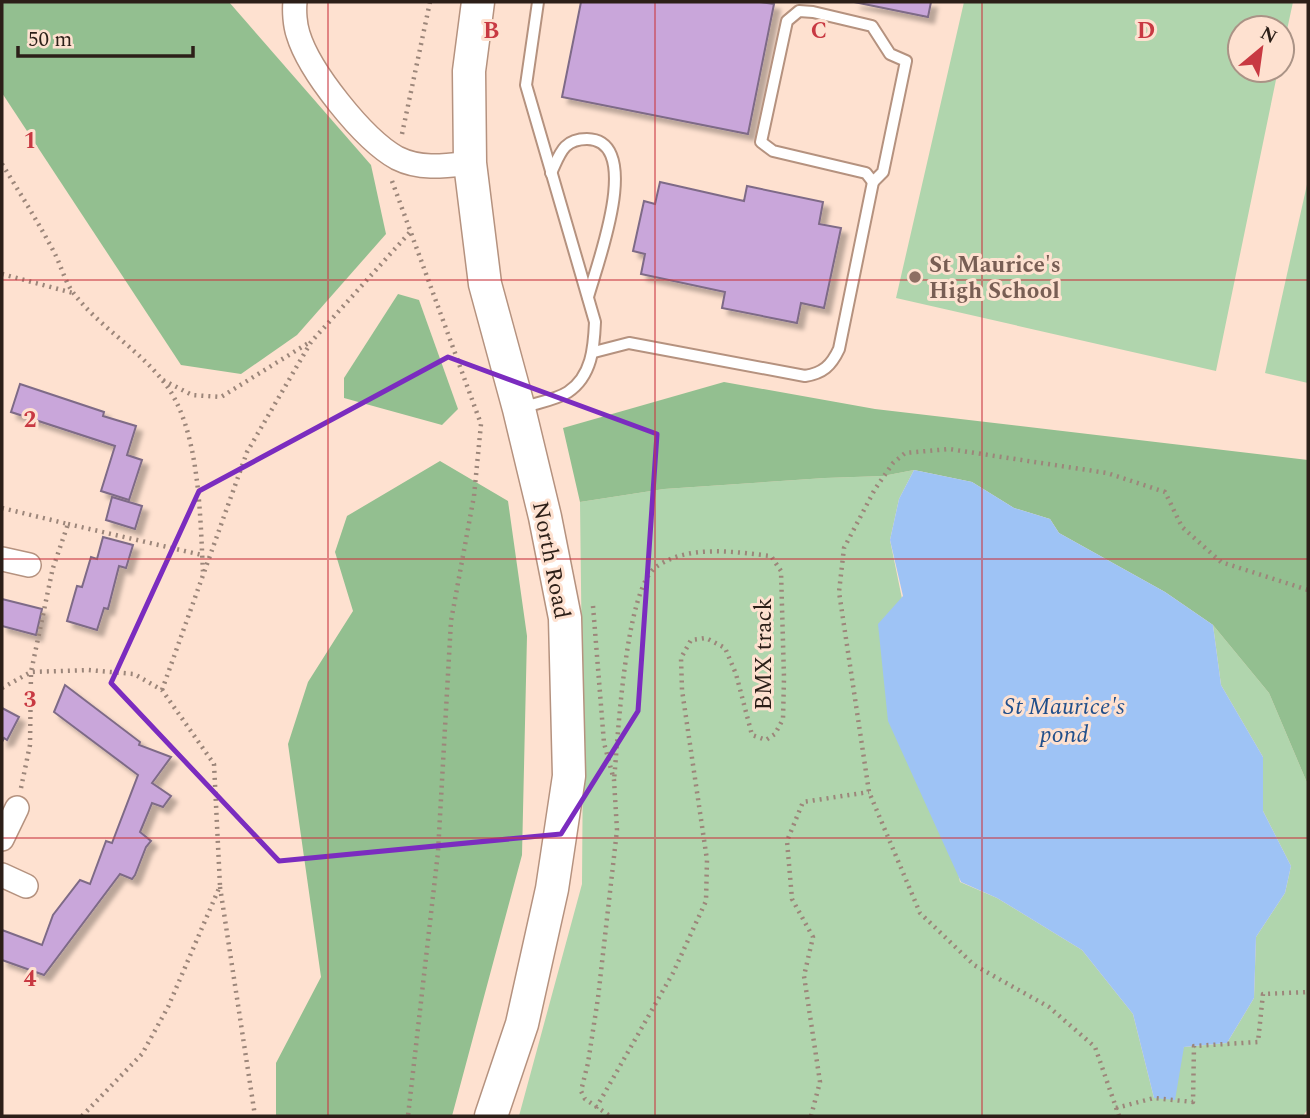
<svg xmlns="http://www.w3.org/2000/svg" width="1310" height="1118" font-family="Spectral,serif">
	<defs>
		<filter id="shadow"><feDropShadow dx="6" dy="6" stdDeviation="2" flood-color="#0004"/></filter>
	</defs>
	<rect width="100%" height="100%" fill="#fee1d0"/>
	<g fill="#b0d5ad">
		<polygon points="964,2 1293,2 1282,53 1282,28 1240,28 1240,70 1278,70 1216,371 896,298"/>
		<polygon points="1308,180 1308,383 1265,373"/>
		<polygon points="914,470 899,499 890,540 960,882 997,898 1082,950 1133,1014 1154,1098 1184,1047 1227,1043 1254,998 1256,937 1285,893 1291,866 1263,811 1263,757 1221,685 1213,625 1269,693 1308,785 1308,1109 1303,1116 519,1116 582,884 583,750 580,502 664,489 825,478 883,476"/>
	</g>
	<g fill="#93bf90">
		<polygon points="2,2 229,2 371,165 386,234 297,335 241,374 181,365 2,93"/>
		<polygon points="398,294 419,300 458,409 442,425 344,398 344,378"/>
		<polygon points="724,382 875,409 1308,460 1308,785 1269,693 1213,625 1165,592 1059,533 1050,519 1014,508 972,482 914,470 883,476 825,478 664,489 580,502 563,428"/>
		<polygon points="440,461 508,501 527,636 522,855 452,1116 276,1116 276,1063 321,977 288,744 308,682 353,611 335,552 347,516"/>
	</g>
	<polygon fill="#9ec3f5" points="914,470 972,482 1014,508 1050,519 1059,533 1165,592 1213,625 1221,685 1263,757 1263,811 1291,866 1285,893 1256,937 1254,998 1227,1043 1184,1047 1175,1100 1154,1098 1133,1014 1082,950 997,898 961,882 888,721 878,624 903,596 890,540 899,499"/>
	<g fill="#c9a6da" stroke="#7e6b87" stroke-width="2" filter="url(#shadow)">
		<polygon points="581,2 760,2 774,4 748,134 562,97"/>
		<polygon points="854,2 931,2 928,17"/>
		<polygon points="660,182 744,201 747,186 823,202 819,224 841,228 824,308 801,303 797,323 722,308 725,292 641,274 645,254 633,251 644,201 655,204"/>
		<polygon points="20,384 104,412 103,416 136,426 127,455 142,460 129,500 101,491 115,446 11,412"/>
		<polygon points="112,497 142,506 135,529 106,520"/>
		<polygon points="103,537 133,545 126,568 119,566 108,609 104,608 97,630 67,621 77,586 82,587 91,557 97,559"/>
		<polygon points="2,599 42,609 36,635 2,626"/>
		<polygon points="65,685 140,742 139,745 171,757 152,783 171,796 163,807 152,803 140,832 151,841 146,847 135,875 132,879 120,874 44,975 2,960 2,930 42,945 53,915 80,880 90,884 106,841 112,843 138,775 54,712"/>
		<polygon points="2,708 19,717 7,740 4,738 2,742"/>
	</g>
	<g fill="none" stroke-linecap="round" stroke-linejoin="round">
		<defs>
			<g id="lane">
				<polygon points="799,11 813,12 872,26 890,54 906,61 883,172 873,182 866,173 773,151 761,142 787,21"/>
				<path d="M551 173C560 154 563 139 587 139 645 140 596 267 588 297"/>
				<path d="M594 352 629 343 805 376C823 373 831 366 839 349L873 182"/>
				<path d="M521 408C536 403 556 400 568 392 592 376 594 347 595 322L526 85 538 2"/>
			</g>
			<g id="street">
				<path d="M295 2C294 11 295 25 298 34 309 71 363 139 397 158 421 170 445 166 470 163"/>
				<polyline points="2,559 29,565"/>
				<polyline points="2,839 17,808"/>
				<polyline points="2,875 26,886"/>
			</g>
			<polyline id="secondary" points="478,2 469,71 470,163 485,284 519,409 545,517 565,618 569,776 552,889 522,1024 491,1116"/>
		</defs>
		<use href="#lane" stroke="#b5927f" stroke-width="14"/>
		<use href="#street" stroke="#b5927f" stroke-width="26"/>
		<use href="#secondary" stroke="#b5927f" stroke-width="35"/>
		<g stroke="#9c867a" stroke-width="4.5" stroke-dasharray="2 5" stroke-linecap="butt">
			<polyline points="402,134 430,2"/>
			<path d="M2 164C20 193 38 222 54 252 61 265 65 283 75 295 100 327 139 350 163 381 200 426 200 515 203 572"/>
			<polyline points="392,181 481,424 474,496 451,621 438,852 408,1116"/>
			<polyline points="2,274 73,293"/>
			<polyline points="163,380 192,395 221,397 310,342"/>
			<polyline points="2,508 68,524 53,568"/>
			<polyline points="68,524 202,555"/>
			<polyline points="593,606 604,743 614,780 617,830 598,998 588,1063 581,1091 585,1099 610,1116"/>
			<polyline points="2,688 31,672 88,670 134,674 162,690 214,764 220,886 168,1007 142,1054 82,1116"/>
			<polyline points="162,690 247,452 311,342 411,231"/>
			<polyline points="21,788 30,745 31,672 52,572"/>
			<polyline points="220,887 255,1116"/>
			<path d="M596 1108 673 973 706 901 707 860 682 690 681 658 691 640 706 638 725 648 736 674 752 735 766 740 775 734 783 719 784 678 781 571 771 556C735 552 688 544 656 567 625 589 618 739 614 780"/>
			<polyline points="1116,1108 1154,1098 1193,1102 1194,1046 1258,1042 1263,994 1308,992"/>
			<polyline points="811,1116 820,1082 804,976 813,937 792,899 787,841 803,802 869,792"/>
			<polyline points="1119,1116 1095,1047 1049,1007 974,965 920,913 869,792 839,592 844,548 875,489 893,463 905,453 949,449 1107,473 1165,492 1182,527 1221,562 1308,590"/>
		</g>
		<use href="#lane" stroke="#fff" stroke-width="10"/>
		<use href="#street" stroke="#fff" stroke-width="23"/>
		<use href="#secondary" stroke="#fff" stroke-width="32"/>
	</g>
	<path fill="none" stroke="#7b2cbf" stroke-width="5" stroke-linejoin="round" d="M448 357 657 434 638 711 561 834 279 861 111 683 199 491Z"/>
	<path fill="none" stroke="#c83942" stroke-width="2" stroke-opacity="0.55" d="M328 2V1116M655 2V1116M982 2V1116M2 280H1308M2 559H1308M2 838H1308"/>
	<circle fill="#8d6e63" stroke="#fee1d0" stroke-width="2.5" cx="915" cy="277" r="7"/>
	<g text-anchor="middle" stroke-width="6" stroke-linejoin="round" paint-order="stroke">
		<g font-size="23" font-weight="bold" fill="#785e54" stroke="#fee1d0" text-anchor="start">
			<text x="929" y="272">St Maurice's<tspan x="929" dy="26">High School</tspan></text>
		</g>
		<g font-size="23" fill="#2c1f18" stroke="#fee1d0">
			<text transform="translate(552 560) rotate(79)" y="8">North Road</text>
			<text transform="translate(763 654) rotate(-90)" y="8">BMX track</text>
		</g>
		<g font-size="24" font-style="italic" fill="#214f8b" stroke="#fee1d0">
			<text x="1064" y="714">St Maurice's<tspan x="1064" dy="28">pond</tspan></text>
		</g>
	</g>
	<g font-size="23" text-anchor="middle" font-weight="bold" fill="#c83942" stroke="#fee1d0" stroke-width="6" stroke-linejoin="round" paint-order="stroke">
		<text x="491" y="38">B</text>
		<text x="819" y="38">C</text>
		<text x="1146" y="38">D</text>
		<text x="30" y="148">1</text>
		<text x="30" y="427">2</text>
		<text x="30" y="707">3</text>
		<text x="30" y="986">4</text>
	</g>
	<rect width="1310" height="1118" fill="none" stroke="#2c1f18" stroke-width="7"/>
	<g transform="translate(1261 49) rotate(29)"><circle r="33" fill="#fee1d0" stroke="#aa9386" stroke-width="2"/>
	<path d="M0-5L12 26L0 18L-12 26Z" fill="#c83942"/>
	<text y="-10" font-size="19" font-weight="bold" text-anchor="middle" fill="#2c1f18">N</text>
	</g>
	<path d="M18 46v10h175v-10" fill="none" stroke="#2c1f18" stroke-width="3.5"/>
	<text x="28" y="46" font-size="21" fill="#2c1f18" stroke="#fee1d0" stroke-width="5" paint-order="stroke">50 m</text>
</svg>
